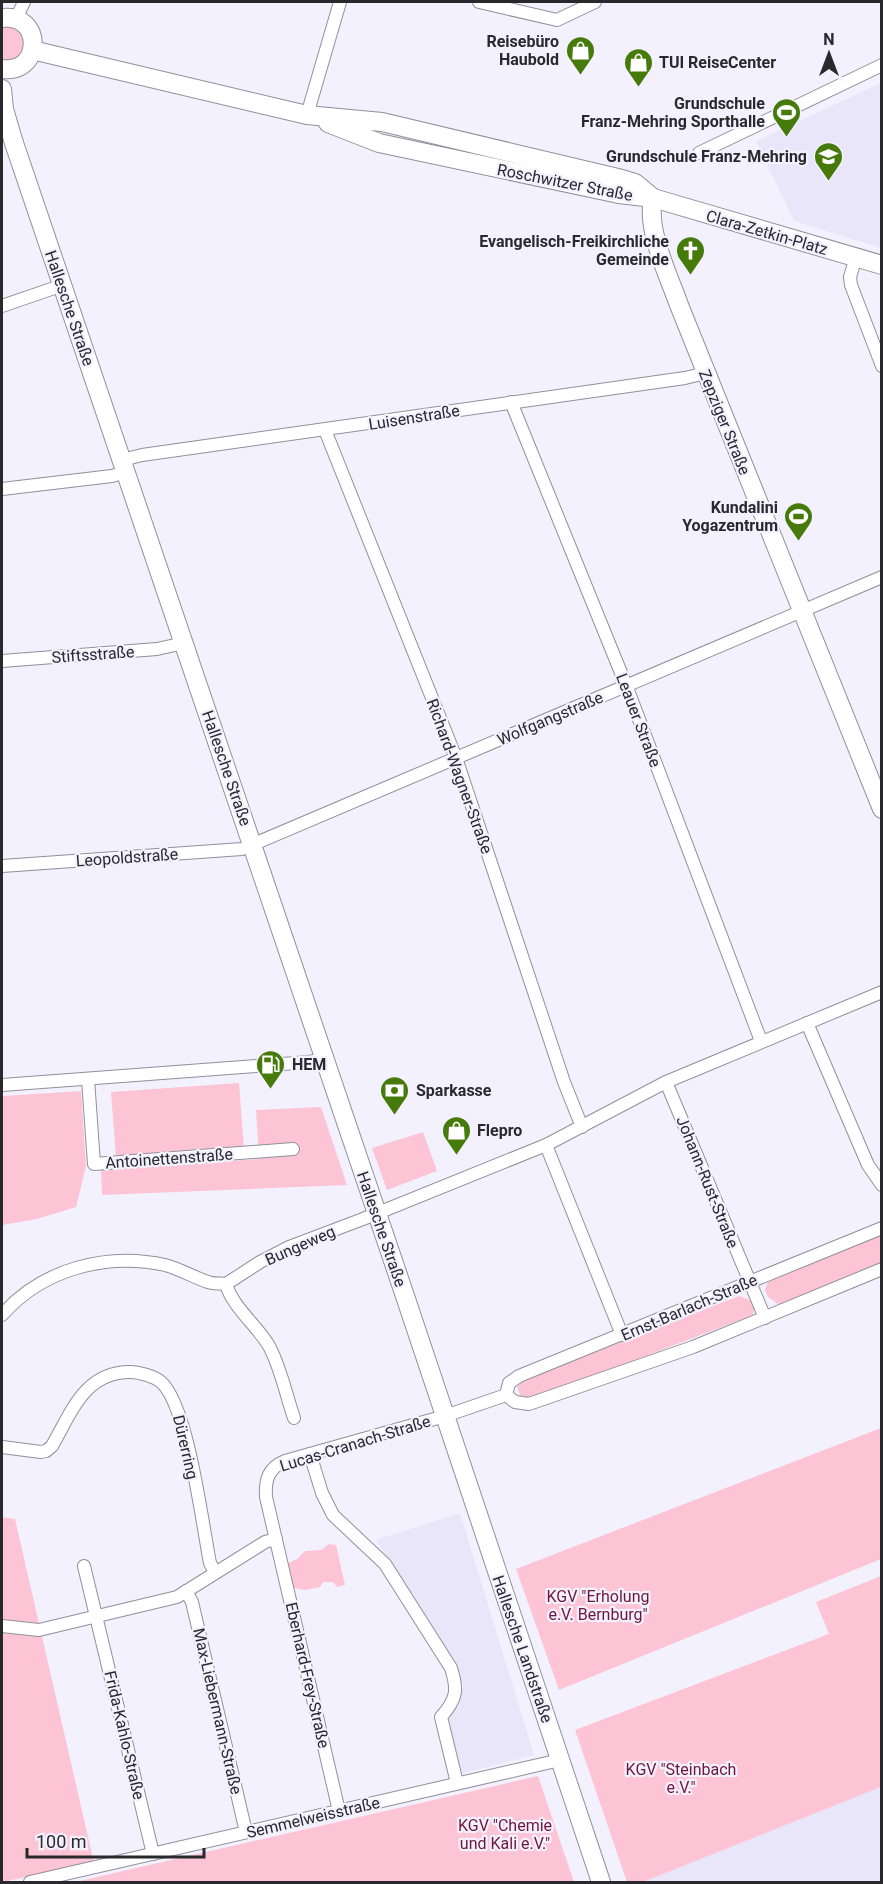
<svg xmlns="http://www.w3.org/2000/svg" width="883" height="1884" font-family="Roboto,sans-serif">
	<rect width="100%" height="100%" fill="#f3f1fe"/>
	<g fill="#e9e6fa">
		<polygon points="881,83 881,248 794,221 756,141"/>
		<polygon points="460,1513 534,1755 460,1774 445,1716 458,1706 463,1686 453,1659 376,1540"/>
		<polygon points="881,1787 881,1882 643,1882"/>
	</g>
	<g fill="#fdc4d5">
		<path d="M2 27C30 24 33 61 2 61Z"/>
		<polygon points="239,1083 244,1149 116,1158 111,1092"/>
		<polygon points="81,1091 86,1166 76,1207 37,1219 2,1225 2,1096"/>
		<polygon points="321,1107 347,1185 102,1195 101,1170 259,1159 256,1110"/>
		<polygon points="423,1132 437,1171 387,1190 372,1148"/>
		<polygon points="881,1235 881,1264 785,1303 778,1304 768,1297 765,1290 768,1282"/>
		<polygon points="739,1296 750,1300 755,1305 753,1315 541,1396 530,1399 521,1397 517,1387 522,1381"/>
		<polygon points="881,1428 881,1559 559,1690 516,1569"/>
		<polygon points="2,1517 15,1519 94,1863 2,1882"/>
		<polygon points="329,1544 336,1545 345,1585 337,1587 333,1582 323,1582 320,1587 305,1590 293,1588 288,1563 297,1559 305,1551 321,1550"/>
		<polygon points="881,1576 881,1787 643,1882 627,1882 575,1730 829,1634 816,1602"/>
		<polygon points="538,1776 574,1882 75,1882"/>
	</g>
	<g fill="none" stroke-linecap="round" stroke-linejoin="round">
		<defs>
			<g id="street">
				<polyline points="479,2 557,20 595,2"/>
				<polyline points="16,19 24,2"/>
				<polyline points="307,115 340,2"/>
				<polyline points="699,153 882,65"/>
				<polyline points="856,257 850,277 851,285 882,366"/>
				<polyline points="2,306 63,285"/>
				<polyline points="511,402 626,685 761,1041"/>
				<polyline points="325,430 456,758 564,1082 582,1127"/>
				<polyline points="122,460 142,455 685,378 706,373"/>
				<polyline points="2,489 112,476 126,472"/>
				<polyline points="2,661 157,649 184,643"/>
				<polyline points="2,866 242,849 882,577"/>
				<polyline points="807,1023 868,1165 882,1185"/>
				<polyline points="88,1079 94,1164 293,1149"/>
				<polyline points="666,1082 765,1318"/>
				<polyline points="2,1085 309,1062 325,1059"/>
				<polyline points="546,1145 622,1335"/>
				<polyline points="226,1284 260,1262 289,1247 363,1219 546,1145 666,1082 882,992"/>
				<path d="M226 1284C233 1308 256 1324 269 1346 281 1368 286 1395 294 1418"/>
				<path d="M2 1315C42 1269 107 1252 165 1265 180 1269 193 1277 208 1282 213 1284 220 1283 226 1284"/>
				<polyline points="506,1395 509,1383 519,1376 882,1228"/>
				<polyline points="506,1395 515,1402 529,1404 693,1347 882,1269"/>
				<path d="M2 1447 41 1452 46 1451 52 1446C72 1411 85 1372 130 1372 138 1372 154 1376 161 1382 188 1406 202 1523 210 1563L215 1572"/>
				<path d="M310 1454 322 1493 333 1515 385 1564 451 1668C458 1690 457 1699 441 1717L457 1783"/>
				<polyline points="84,1566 153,1854"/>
				<polyline points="186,1591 192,1602 246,1832"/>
				<polyline points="2,1626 39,1630 177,1597 265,1542 276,1539"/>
				<path d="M339 1811 266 1497C265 1480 268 1468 285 1461L445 1416 506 1395"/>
				<polyline points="30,1882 560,1760"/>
			</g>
			<g id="secondary">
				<path d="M2 18C43 13 43 74 2 69"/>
				<polyline points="32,50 307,115 382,122 622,179 635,183 653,198"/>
				<polyline points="2,89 4,109 14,143 405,1296 601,1882"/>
				<polyline points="328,123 379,143 619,194 653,198 882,265"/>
				<path d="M653 198C646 230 668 274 679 305L882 809"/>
			</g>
		</defs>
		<use href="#street" stroke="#918f9b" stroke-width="14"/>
		<use href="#secondary" stroke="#918f9b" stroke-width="20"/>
		<use href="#street" stroke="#fff" stroke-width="12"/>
		<use href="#secondary" stroke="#fff" stroke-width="18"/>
	</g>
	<defs>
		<symbol id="shop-pin" viewBox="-11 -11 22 30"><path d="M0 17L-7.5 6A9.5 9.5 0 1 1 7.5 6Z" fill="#467a0a" stroke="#f3f1fe"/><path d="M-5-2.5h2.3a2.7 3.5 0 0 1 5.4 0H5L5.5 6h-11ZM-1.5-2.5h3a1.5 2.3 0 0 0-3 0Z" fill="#fff"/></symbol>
		<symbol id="stadium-pin" viewBox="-11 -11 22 30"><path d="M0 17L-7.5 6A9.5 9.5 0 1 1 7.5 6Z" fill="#467a0a" stroke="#f3f1fe"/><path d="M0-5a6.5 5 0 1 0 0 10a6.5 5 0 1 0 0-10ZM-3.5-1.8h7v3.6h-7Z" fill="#fff"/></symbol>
		<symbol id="school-pin" viewBox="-11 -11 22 30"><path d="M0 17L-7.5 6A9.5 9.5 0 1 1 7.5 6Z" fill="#467a0a" stroke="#f3f1fe"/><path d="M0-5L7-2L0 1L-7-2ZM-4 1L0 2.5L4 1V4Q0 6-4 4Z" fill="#fff"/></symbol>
		<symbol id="church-pin" viewBox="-11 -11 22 30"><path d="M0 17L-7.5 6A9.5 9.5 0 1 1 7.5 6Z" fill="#467a0a" stroke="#f3f1fe"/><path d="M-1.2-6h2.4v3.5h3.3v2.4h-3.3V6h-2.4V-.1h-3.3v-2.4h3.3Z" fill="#fff"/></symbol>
		<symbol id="fuel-pin" viewBox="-11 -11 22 30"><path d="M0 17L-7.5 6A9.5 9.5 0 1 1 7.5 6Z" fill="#467a0a" stroke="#f3f1fe"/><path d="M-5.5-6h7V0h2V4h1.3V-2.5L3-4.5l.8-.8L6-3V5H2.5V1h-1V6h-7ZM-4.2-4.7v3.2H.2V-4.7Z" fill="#fff"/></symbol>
		<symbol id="bank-pin" viewBox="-11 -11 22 30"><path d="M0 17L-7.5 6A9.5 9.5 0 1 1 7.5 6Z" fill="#467a0a" stroke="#f3f1fe"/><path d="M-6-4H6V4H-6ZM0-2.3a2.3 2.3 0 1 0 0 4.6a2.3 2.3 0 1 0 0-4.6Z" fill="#fff"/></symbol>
	</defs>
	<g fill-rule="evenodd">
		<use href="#shop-pin" x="564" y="34" width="33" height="45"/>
		<use href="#shop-pin" x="622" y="46" width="33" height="45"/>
		<use href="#stadium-pin" x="770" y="96" width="33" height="45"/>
		<use href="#school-pin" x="812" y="140" width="33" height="45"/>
		<use href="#church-pin" x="674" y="234" width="33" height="45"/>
		<use href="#stadium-pin" x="782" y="500" width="33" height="45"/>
		<use href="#fuel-pin" x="254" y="1048" width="33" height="45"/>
		<use href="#bank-pin" x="378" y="1074" width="33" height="45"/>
		<use href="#shop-pin" x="440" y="1114" width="33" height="45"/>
	</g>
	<g text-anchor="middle" stroke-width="4.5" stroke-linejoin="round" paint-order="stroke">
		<g font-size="16" font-weight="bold" fill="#29282d" stroke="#f3f1fe" text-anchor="end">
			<text x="559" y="47">Reisebüro<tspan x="559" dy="18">Haubold</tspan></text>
			<text x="659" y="68" text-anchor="start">TUI ReiseCenter</text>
			<text x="765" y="109">Grundschule<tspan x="765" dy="18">Franz-Mehring Sporthalle</tspan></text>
			<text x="807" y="162">Grundschule Franz-Mehring</text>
			<text x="669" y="247">Evangelisch-Freikirchliche<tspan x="669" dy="18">Gemeinde</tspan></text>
			<text x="778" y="513">Kundalini<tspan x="778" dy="18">Yogazentrum</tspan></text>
			<text x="292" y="1070" text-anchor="start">HEM</text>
			<text x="416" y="1096" text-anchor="start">Sparkasse</text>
			<text x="477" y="1136" text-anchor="start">Flepro</text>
		</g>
		<g font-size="16" fill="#29282d" stroke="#f3f1fe">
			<text transform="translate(565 182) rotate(11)" y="6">Roschwitzer Straße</text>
			<text transform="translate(767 232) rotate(16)" y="6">Clara-Zetkin-Platz</text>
			<text transform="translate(70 308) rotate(71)" y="6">Hallesche Straße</text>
			<text transform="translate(414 417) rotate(-9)" y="6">Luisenstraße</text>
			<text transform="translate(725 422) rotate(68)" y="6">Zepziger Straße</text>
			<text transform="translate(93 654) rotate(-4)" y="6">Stiftsstraße</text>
			<text transform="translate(550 718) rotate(-23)" y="6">Wolfgangstraße</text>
			<text transform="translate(639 720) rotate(69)" y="6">Leauer Straße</text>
			<text transform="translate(227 768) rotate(71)" y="6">Hallesche Straße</text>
			<text transform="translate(460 776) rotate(70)" y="6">Richard-Wagner-Straße</text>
			<text transform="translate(127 857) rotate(-4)" y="6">Leopoldstraße</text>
			<text transform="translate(169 1158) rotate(-4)" y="6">Antoinettenstraße</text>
			<text transform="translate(708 1182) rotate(68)" y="6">Johann-Rust-Straße</text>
			<text transform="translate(382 1229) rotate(71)" y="6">Hallesche Straße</text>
			<text transform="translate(300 1245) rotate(-24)" y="6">Bungeweg</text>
			<text transform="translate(689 1307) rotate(-23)" y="6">Ernst-Barlach-Straße</text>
			<text transform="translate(355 1443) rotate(-17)" y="6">Lucas-Cranach-Straße</text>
			<text transform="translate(186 1447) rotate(77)" y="6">Dürerring</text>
			<text transform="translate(523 1649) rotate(71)" y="6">Hallesche Landstraße</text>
			<text transform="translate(308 1675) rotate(77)" y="6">Eberhard-Frey-Straße</text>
			<text transform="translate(218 1711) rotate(77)" y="6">Max-Liebermann-Straße</text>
			<text transform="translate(125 1735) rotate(77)" y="6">Frida-Kahlo-Straße</text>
			<text transform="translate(313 1817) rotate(-13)" y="6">Semmelweisstraße</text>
		</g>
		<g font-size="16" fill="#6e153d" stroke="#f3f1fe">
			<text x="598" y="1602">KGV "Erholung<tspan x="598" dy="18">e.V. Bernburg"</tspan></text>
			<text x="681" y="1775">KGV "Steinbach<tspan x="681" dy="18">e.V."</tspan></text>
			<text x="505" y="1831">KGV "Chemie<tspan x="505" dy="18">und Kali e.V."</tspan></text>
		</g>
	</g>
	<rect width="883" height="1884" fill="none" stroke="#29282d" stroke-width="6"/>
	<g transform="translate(829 54)" stroke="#f3f1fe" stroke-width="4.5" paint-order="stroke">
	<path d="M0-4.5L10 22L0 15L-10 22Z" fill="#29282d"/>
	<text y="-9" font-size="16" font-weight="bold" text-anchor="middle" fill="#29282d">N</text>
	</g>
	<path d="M27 1848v9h177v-9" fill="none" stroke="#29282d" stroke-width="3"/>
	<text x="36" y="1848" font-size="18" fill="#29282d" stroke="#f3f1fe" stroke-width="4.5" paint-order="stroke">100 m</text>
</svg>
